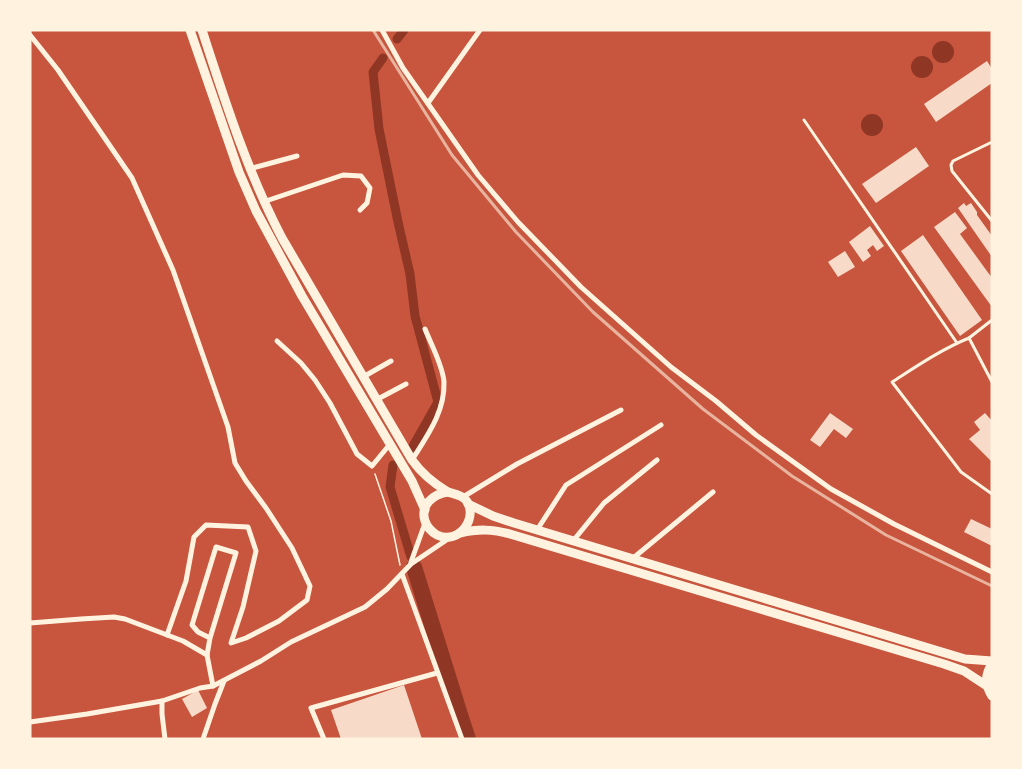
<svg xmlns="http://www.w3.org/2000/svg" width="1022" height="769" font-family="'DejaVu Sans',sans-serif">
	<rect width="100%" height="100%" fill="#c8553d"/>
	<g fill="#8f3625">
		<circle cx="943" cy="52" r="11"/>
		<circle cx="922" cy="67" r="11"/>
		<circle cx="872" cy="125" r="11"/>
	</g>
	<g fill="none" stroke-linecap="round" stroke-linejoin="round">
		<g stroke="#8f3625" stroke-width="9">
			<polyline points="397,39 404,30"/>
			<polyline points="383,58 373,72 379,129 398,222 410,274 415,316 438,402 412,448"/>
			<polyline points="393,465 390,487 411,557"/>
		</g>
		<polyline stroke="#8f3625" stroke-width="16" points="414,567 461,718 468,739"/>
	</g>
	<g fill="#f7dbc8">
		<polygon points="987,61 992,69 992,83 936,122 924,104"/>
		<polygon points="916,147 929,166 876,203 862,184"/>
		<polygon points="964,203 966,206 971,203 977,212 977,215 992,236 992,257 958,208"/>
		<polygon points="955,212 967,228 960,234 992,278 992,307 934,227"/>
		<polygon points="870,226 884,246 877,251 873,245 867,250 871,256 863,262 849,242"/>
		<polygon points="923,235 982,320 960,336 901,251"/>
		<polygon points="845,251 855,267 838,277 828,262"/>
		<polygon points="830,413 853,429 846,438 834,429 820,447 810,440"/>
		<polygon points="985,413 992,421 992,462 969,439 980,430 974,422"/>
		<polygon points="971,519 992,529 992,546 964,532"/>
		<polygon points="404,685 422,739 341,739 331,710"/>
		<polygon points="198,690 207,708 192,717 182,699"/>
	</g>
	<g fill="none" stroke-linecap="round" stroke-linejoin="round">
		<polyline stroke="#fff3e0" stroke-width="1.5" points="375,474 391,521 400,565"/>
		<g stroke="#fff3e0" stroke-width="3">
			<polyline points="804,120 957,343"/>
			<polyline points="992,142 953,161 951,165 952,171 992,221"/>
			<polyline points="992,320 969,338 992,382"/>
			<path d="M969 338C942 349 917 366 892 382L961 472 992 494"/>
		</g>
		<g stroke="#fff3e0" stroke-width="5">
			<polyline points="382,30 403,68 478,175 518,222 581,287 671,367 716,401 756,435 831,489 894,524 992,572"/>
			<polyline points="30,35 58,70 132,178 173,270 228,427 235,463 246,481 266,508 292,548 310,586 307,600 279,621 246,638 231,643 243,607 256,551 248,527 206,525 194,537 186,581 167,635"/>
			<polyline points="428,103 480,30"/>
			<polyline points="249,169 297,156"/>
			<polyline points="263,202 343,175 361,176 370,188 367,203 360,210"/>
			<polyline points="277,341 301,363 315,380 330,403 357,454 372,466 390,444"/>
			<polyline points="363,377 391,361"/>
			<polyline points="376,400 406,384"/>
			<path d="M412 460C427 436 445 412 444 382 443 366 431 344 425 329"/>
			<polyline points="463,497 517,464 621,410"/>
			<polyline points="537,530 566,485 661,425"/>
			<polyline points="573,541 604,503 657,460"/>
			<polyline points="632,559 713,492"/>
			<polyline points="411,562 425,523"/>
			<polyline points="402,574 462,739"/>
			<polyline points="30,623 81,619 114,617 125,619 183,641 207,655"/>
			<polyline points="210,638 198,632 192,625 216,547 236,553 210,638 207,655 213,686"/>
			<polyline points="162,701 162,714 165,739"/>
			<polyline points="30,722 87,714 162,701 200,688 213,686 261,661 291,642 365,607 387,589 411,564 448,539"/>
			<polyline points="203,739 215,704 224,681"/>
			<polyline points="324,739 311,708 437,673"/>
		</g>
		<g stroke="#fff3e0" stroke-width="9">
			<polyline points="190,30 239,172 256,211 302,296 412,481 425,510"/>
			<path d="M202 30C225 101 247 171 282 238L412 460C422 474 433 483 448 492"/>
			<path d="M448 492C454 494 461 495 465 499 480 515 460 546 437 535 432 532 427 527 425 521 420 505 433 494 448 492Z"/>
			<polyline points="468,504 493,516 514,523 965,659 992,661"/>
			<path d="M460 533C478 529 492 529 510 534L944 664 964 671 987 686"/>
			<path d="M992 664C985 674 985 685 992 696"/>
		</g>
		<polyline stroke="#e9b49f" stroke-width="3" points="373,30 452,155 516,232 593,312 703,409 792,476 886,535 992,586"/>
	</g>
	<rect width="1022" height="769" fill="none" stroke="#fff3e0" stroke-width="63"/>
</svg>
